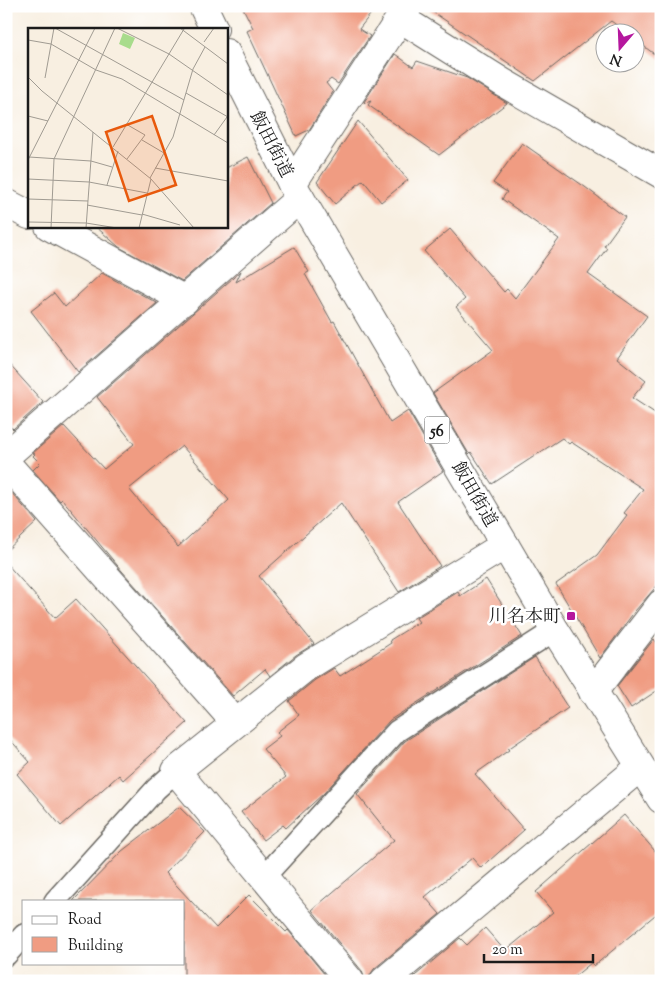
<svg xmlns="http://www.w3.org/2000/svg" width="667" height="987" font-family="'Sorts Mill Goudy','Noto Serif JP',serif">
	<rect width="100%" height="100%" fill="#fff"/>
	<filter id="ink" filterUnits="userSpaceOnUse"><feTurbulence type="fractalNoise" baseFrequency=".02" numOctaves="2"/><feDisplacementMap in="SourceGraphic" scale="10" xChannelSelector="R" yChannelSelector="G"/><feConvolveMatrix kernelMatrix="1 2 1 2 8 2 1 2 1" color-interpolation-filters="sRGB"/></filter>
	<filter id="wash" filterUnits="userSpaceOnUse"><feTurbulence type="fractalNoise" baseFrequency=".0096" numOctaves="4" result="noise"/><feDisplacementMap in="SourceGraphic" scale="20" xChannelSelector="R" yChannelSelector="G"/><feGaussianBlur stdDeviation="1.12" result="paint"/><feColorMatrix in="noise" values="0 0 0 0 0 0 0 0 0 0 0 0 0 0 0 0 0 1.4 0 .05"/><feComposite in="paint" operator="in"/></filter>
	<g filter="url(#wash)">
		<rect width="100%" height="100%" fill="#f8efe1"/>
		<g id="blocks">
			<g fill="#f09c82" fill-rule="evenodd">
				<polygon points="242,6 377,6 359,29 370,36 338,84 331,79 326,83 333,92 309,130 296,136 247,31 253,28"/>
				<polygon points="424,6 661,6 661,59 634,39 634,32 626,32 611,21 535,81"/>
				<polygon points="395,54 413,67 417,61 467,78 507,103 439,155 368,105 371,101 365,103 364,102"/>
				<polygon points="358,121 408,180 381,202 363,180 335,204 317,182"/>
				<polygon points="522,143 585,187 625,217 604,246 607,248 588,274 647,316 617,358 646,381 632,398 661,417 661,581 635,611 600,658 556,584 597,555 627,515 624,513 643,489 571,442 569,444 562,438 492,484 471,452 469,454 433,393 493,350 456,307 465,299 424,251 450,229 504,292 507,289 515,298 559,239 502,199 507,192 493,183"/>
				<polygon points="248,157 271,203 182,281 119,247 95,226 226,226 226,168"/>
				<path d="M294 247 309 272 305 274 332 322 334 321 390 423 408 411 443 471 398 502 440 566 399 592 341 503 259 576 314 644 296 655 270 676 265 669 233 696 122 571 62 499 60 501 33 470 40 463 33 456 35 454 33 453 64 426 104 469 134 444 97 397 241 271 236 282ZM182 446 229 500 178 547 129 489Z"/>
				<polygon points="102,273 157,303 78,372 31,311 54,293 65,307"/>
				<polygon points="6,361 43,402 13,429 6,422"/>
				<polygon points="10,491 37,522 6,551 6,494"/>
				<polygon points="6,563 55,618 76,599 187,723 123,780 119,775 61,826 17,774 30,762 6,735"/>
				<polygon points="486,579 522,636 390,720 324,793 286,828 283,825 263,840 241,812 286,777 263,749 280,736 277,732 299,715 289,701 315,680 334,668 340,676 391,643 390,640 419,622 416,618 458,592 460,596"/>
				<polygon points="654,639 661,649 661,688 631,708 617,686"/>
				<polygon points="535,657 568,708 508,749 509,750 475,774 524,830 481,868 472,858 425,897 440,914 374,969 370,975 369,981 365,981 362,971 312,910 394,840 357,794 405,741"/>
				<polygon points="179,807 205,832 165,873 216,928 249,895 286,932 288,930 330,981 184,981 184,901 73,901 122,851"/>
				<polygon points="624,815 661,858 661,910 594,966 591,963 569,981 409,981 460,938 467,945 485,928 505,951 553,912 536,892"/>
			</g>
		</g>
	</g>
	<g filter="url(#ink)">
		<use href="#blocks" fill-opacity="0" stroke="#696661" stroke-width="1"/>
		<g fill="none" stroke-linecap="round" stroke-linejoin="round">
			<defs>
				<g id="lane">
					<polyline points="264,877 397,731 555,630"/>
					<polyline points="55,901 156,789 176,771"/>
					<polyline points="6,955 24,935"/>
				</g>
				<g id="street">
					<polyline points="400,18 502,82 661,174"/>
					<polyline points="292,184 408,6"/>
					<polyline points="6,203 29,215"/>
					<polyline points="49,226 185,300"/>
					<polyline points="6,456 300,198"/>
					<polyline points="6,463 235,722"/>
					<polyline points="593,692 661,604"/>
					<polyline points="350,981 176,771 306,667 505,545"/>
					<polyline points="384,981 640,767"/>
				</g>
				<g id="primary">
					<polyline points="203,6 214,29"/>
					<polyline points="226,53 292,184 555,630 661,799"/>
				</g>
			</defs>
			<use href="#lane" stroke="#696661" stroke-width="24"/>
			<use href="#street" stroke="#696661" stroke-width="30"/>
			<use href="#primary" stroke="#696661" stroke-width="30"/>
			<use href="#lane" stroke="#fff" stroke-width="21"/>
			<use href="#street" stroke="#fff" stroke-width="28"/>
			<use href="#primary" stroke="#fff" stroke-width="28"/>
		</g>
	</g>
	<rect fill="#b5179e" stroke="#fff" stroke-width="2" x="566" y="611" width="10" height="10" rx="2.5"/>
	<g text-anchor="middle" stroke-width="5" stroke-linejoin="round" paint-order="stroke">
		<rect fill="#fff" stroke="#606060" stroke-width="1" x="424.5" y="416.5" width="25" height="27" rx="4"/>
		<g font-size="16" font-weight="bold" fill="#1c1c1c">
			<text x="437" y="436">56</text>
		</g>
		<g font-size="18" fill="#1c1c1c" stroke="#fff">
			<text transform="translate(272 144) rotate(63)" y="6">飯田街道</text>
			<text transform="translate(475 494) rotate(60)" y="6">飯田街道</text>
		</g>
		<g font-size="18" fill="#1c1c1c" stroke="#fff" text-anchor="end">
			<text x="561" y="622">川名本町</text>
		</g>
	</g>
	<g transform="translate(28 28)">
		<rect width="200" height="200" fill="#f8efe1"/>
		<path d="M95 5 107 10 102 21 91 16Z" fill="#a8dc8c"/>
		<path fill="none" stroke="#a09b92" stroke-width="1" d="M27 0 156 72M89 0 141 26 200 67M152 0 200 36M0 12 23 16 68 42 94 51 200 115M176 14 186 0M0 49 14 63 123 151 166 200M17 50 26 0M158 65 200 89M0 88 20 93M98 96 117 107 99 131M186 107 199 89M114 112 136 125M85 119 156 1M1 129 63 133 84 139M0 132 67 0M127 140 200 153M122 150 145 109 165 41 177 19M0 151 61 154 119 165M79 157 90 123M0 171 60 173M59 177 114 187M114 186 152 197M0 194 58 195 89 200M23 200 26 131 87 0M58 200 65 104M111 200 123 151"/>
		<path fill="#e8590c" fill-opacity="0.15" stroke="#e8590c" stroke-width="2.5" d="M124 88 148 157 101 173 78 104Z"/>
		<rect width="200" height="200" fill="none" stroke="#1c1c1c" stroke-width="2.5"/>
	</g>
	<rect width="667" height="987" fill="none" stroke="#fff" stroke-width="25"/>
	<rect x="22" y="900" width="162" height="65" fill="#ffffff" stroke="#a4a4a4"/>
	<rect x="32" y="916" width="25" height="8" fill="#ffffff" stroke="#a4a4a4"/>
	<text x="68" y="924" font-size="15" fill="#1c1c1c">Road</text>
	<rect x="32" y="937" width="25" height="15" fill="#f09c82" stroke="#a4a4a4"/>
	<text x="68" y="950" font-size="15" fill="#1c1c1c">Building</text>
	<g transform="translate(620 48) rotate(199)"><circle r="24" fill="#ffffff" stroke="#a4a4a4"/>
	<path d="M0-4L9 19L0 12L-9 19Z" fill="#b5179e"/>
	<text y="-8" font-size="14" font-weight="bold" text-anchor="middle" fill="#1c1c1c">N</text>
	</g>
	<path d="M484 954v8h109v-8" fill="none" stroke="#1c1c1c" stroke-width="2.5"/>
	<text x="492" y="954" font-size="15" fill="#1c1c1c" stroke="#ffffff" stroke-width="4" paint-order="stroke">20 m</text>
</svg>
